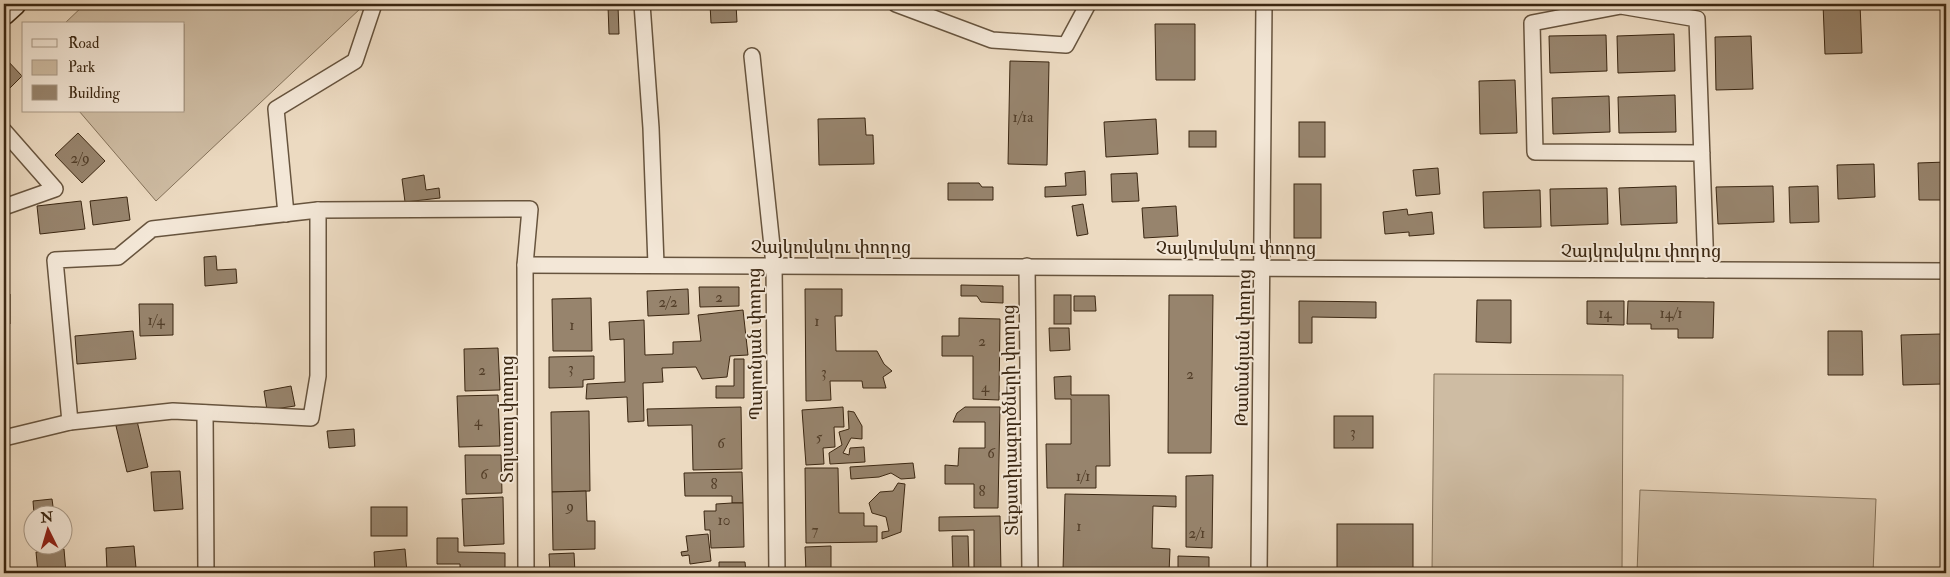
<svg xmlns="http://www.w3.org/2000/svg" width="1950" height="577" font-family="'IM FELL Double Pica','Noto Serif Armenian',serif">
	<rect width="100%" height="100%" fill="#ecdac1"/>
	<filter id="stains"><feTurbulence type="fractalNoise" baseFrequency=".004" numOctaves="4"/><feColorMatrix values="0 0 0 0 .2 0 0 0 0 .09 0 0 0 0 .02 0 0 0 .5 -.17"/></filter>
	<radialGradient id="worn" r=".72"><stop offset=".6" stop-color="#630" stop-opacity="0"/><stop offset="1" stop-color="#630" stop-opacity=".3"/></radialGradient>
	<g fill="#cebca3" stroke="#84725a">
		<polygon points="85,4 359,4 362,7 156,201 79,111 184,111 184,24 64,24"/>
		<polygon points="1434,374 1623,375 1622,573 1432,573"/>
		<polygon points="1640,490 1876,499 1873,573 1637,573"/>
	</g>
	<g fill="#97846d" stroke="#3b2712">
		<polygon points="710,4 736,4 737,22 711,23"/>
		<polygon points="1823,4 1860,4 1862,53 1825,54"/>
		<polygon points="608,6 618,6 619,34 609,34"/>
		<polygon points="1155,24 1195,24 1195,80 1156,80"/>
		<polygon points="1674,34 1675,71 1618,73 1617,36"/>
		<polygon points="1606,35 1607,71 1550,73 1549,36"/>
		<polygon points="1751,36 1753,89 1716,90 1715,37"/>
		<polygon points="6,59 22,76 4,94 4,61"/>
		<polygon points="1010,61 1049,62 1047,165 1008,164"/>
		<polygon points="1515,80 1517,133 1480,134 1479,81"/>
		<polygon points="1675,95 1676,132 1619,133 1618,97"/>
		<polygon points="1609,96 1610,132 1553,134 1552,98"/>
		<polygon points="865,118 866,135 873,135 874,164 819,165 818,119"/>
		<polygon points="1156,119 1158,154 1106,157 1104,122"/>
		<rect x="1299" y="122" width="26" height="35"/>
		<rect x="1189" y="131" width="27" height="16"/>
		<polygon points="78,133 105,161 82,183 55,155"/>
		<polygon points="1946,162 1946,200 1919,200 1918,163"/>
		<polygon points="1874,164 1875,197 1838,199 1837,165"/>
		<polygon points="1438,168 1440,194 1416,196 1413,170"/>
		<polygon points="1085,171 1086,195 1045,197 1045,187 1066,186 1065,173"/>
		<polygon points="1137,173 1139,201 1112,202 1111,174"/>
		<polygon points="424,175 426,190 439,188 440,198 405,202 402,179"/>
		<polygon points="948,183 979,183 982,187 993,187 993,200 948,200"/>
		<rect x="1294" y="184" width="27" height="54"/>
		<polygon points="1676,186 1677,223 1621,225 1619,188"/>
		<polygon points="1773,186 1774,222 1718,224 1716,187"/>
		<polygon points="1818,186 1819,222 1790,223 1789,187"/>
		<polygon points="1607,188 1608,224 1551,226 1550,189"/>
		<polygon points="1540,190 1541,227 1484,228 1483,192"/>
		<polygon points="127,197 130,220 93,225 90,201"/>
		<polygon points="81,201 85,229 40,234 37,206"/>
		<polygon points="1083,204 1088,234 1077,236 1072,206"/>
		<polygon points="1176,206 1178,236 1144,238 1142,208"/>
		<polygon points="1407,209 1408,215 1432,212 1434,234 1409,236 1409,232 1385,234 1383,212"/>
		<polygon points="216,256 217,270 236,269 237,283 205,286 204,257"/>
		<polygon points="961,285 1003,286 1003,303 981,302 977,296 961,296"/>
		<polygon points="699,287 739,287 739,306 700,307"/>
		<polygon points="688,289 689,314 648,316 647,291"/>
		<polygon points="805,289 842,289 842,316 835,316 836,351 877,351 884,364 892,371 883,377 886,388 863,388 862,381 830,381 831,400 806,401"/>
		<polygon points="10,294 10,324 4,324 4,295"/>
		<rect x="1054" y="295" width="17" height="29"/>
		<polygon points="1169,295 1213,295 1211,453 1168,453"/>
		<polygon points="1074,296 1095,296 1096,311 1074,311"/>
		<polygon points="591,298 592,351 553,351 552,299"/>
		<polygon points="1477,300 1511,300 1511,343 1476,342"/>
		<polygon points="1299,301 1376,302 1376,318 1312,317 1312,343 1299,343"/>
		<polygon points="1587,301 1624,301 1624,325 1587,324"/>
		<polygon points="1628,301 1714,302 1713,338 1678,338 1678,329 1651,329 1651,324 1627,324"/>
		<polygon points="139,304 173,304 173,335 140,336"/>
		<polygon points="743,310 748,355 730,356 727,377 702,379 696,367 662,368 663,382 643,383 644,421 628,422 627,397 586,399 587,384 625,382 624,339 610,340 609,322 644,320 645,355 673,354 673,342 701,341 698,315"/>
		<polygon points="959,318 1000,319 999,400 973,399 973,356 942,356 942,336 959,336"/>
		<polygon points="1049,328 1069,328 1070,350 1050,351"/>
		<polygon points="133,331 136,359 77,364 75,336"/>
		<polygon points="1828,331 1862,331 1863,375 1828,375"/>
		<polygon points="1941,334 1942,384 1903,385 1901,335"/>
		<polygon points="498,348 500,390 465,391 464,349"/>
		<polygon points="594,356 594,379 583,380 583,387 549,388 549,357"/>
		<polygon points="734,359 744,359 744,398 716,398 716,386 734,386"/>
		<polygon points="1071,376 1071,395 1109,395 1110,466 1096,466 1096,488 1047,488 1046,444 1071,444 1071,399 1055,399 1054,377"/>
		<polygon points="291,386 295,406 267,410 264,391"/>
		<polygon points="498,395 500,446 459,447 457,396"/>
		<polygon points="741,407 742,469 693,470 692,425 648,426 647,409"/>
		<polygon points="843,407 844,427 834,427 835,447 823,448 824,464 806,465 802,410"/>
		<polygon points="965,407 1000,407 998,508 974,508 974,484 945,484 945,465 958,466 959,448 985,448 985,422 953,422 957,413"/>
		<polygon points="589,411 590,491 552,492 551,412"/>
		<polygon points="848,411 854,412 862,426 862,439 851,438 843,453 849,455 850,448 864,447 865,462 830,464 829,453 842,445 839,432 849,429"/>
		<rect x="1334" y="416" width="39" height="32"/>
		<polygon points="137,421 148,467 127,472 116,426"/>
		<polygon points="354,429 355,446 329,448 327,431"/>
		<polygon points="465,455 501,455 502,493 466,494"/>
		<polygon points="913,463 915,478 901,479 891,473 879,477 851,479 850,467"/>
		<polygon points="805,468 838,468 839,513 864,513 864,526 877,526 877,542 806,543"/>
		<polygon points="180,471 183,509 154,511 151,472"/>
		<polygon points="742,472 743,503 732,503 732,496 685,496 684,473"/>
		<polygon points="1213,475 1212,548 1186,547 1186,476"/>
		<polygon points="898,483 905,484 901,532 882,539 882,532 889,531 886,517 872,513 869,503 880,492 893,491"/>
		<polygon points="586,491 587,521 595,521 595,549 553,550 552,492"/>
		<polygon points="1065,494 1176,496 1176,507 1153,506 1152,548 1170,549 1169,573 1063,570"/>
		<polygon points="503,497 504,544 464,546 462,499"/>
		<polygon points="52,499 54,514 34,514 33,501"/>
		<polygon points="732,503 743,503 744,547 711,548 710,530 705,530 704,511 716,511 716,504"/>
		<rect x="371" y="507" width="36" height="29"/>
		<polygon points="1000,516 1001,573 974,573 974,530 939,531 939,517"/>
		<rect x="1337" y="524" width="76" height="49"/>
		<polygon points="708,534 711,561 690,564 689,555 682,556 681,552 688,551 686,536"/>
		<polygon points="952,536 968,536 969,573 953,573"/>
		<polygon points="437,538 458,538 458,552 505,553 505,573 460,573 460,564 437,564"/>
		<polygon points="134,546 136,568 107,570 106,548"/>
		<polygon points="831,546 831,573 806,573 805,547"/>
		<polygon points="64,549 66,573 38,573 36,552"/>
		<polygon points="405,549 407,573 375,573 374,552"/>
		<polygon points="574,553 575,573 550,573 549,554"/>
		<polygon points="1178,556 1209,557 1209,573 1178,573"/>
		<polygon points="719,562 745,562 746,573 719,573"/>
	</g>
	<g fill="none" stroke-linecap="round" stroke-linejoin="round">
		<defs>
			<g id="street">
				<polyline points="642,4 651,128 656,265"/>
				<polyline points="896,4 992,40 1066,45 1088,4"/>
				<polyline points="752,56 774,265 777,573"/>
				<polyline points="4,131 55,189 4,207"/>
				<polyline points="1702,153 1535,152 1532,23 1621,6 1697,19 1706,270"/>
				<polyline points="286,214 276,109 355,61 374,4"/>
				<polyline points="525,265 1946,271"/>
				<polyline points="1027,266 1030,573"/>
				<polyline points="205,413 206,573"/>
				<polyline points="70,422 55,260 118,257 152,229 318,210"/>
				<polyline points="4,438 70,422 173,411 311,418 318,376 318,210 530,209 525,265 526,573"/>
				<polyline points="1259,573 1264,4"/>
			</g>
			<polyline id="secondary" points="4,14 15,4"/>
		</defs>
		<use href="#street" stroke="#67543e" stroke-width="18"/>
		<use href="#secondary" stroke="#3b2712" stroke-width="24"/>
		<use href="#street" stroke="#f3e7d7" stroke-width="15"/>
		<use href="#secondary" stroke="#f3e7d7" stroke-width="21"/>
	</g>
	<g text-anchor="middle" stroke-width="4" stroke-linejoin="round" paint-order="stroke">
		<g font-size="15" fill="#523e29">
			<text x="1023" y="122">1/1a</text>
			<text x="80" y="163">2/9</text>
			<text x="719" y="302">2</text>
			<text x="668" y="307">2/2</text>
			<text x="1605" y="318">14</text>
			<text x="1671" y="318">14/1</text>
			<text x="156" y="325">1/4</text>
			<text x="817" y="326">1</text>
			<text x="572" y="330">1</text>
			<text x="982" y="346">2</text>
			<text x="571" y="373">3</text>
			<text x="482" y="375">2</text>
			<text x="824" y="377">3</text>
			<text x="1190" y="379">2</text>
			<text x="985" y="392">4</text>
			<text x="478" y="426">4</text>
			<text x="1353" y="437">3</text>
			<text x="819" y="442">5</text>
			<text x="721" y="448">6</text>
			<text x="991" y="458">6</text>
			<text x="484" y="479">6</text>
			<text x="1083" y="481">1/1</text>
			<text x="714" y="489">8</text>
			<text x="982" y="496">8</text>
			<text x="570" y="511">9</text>
			<text x="724" y="525">10</text>
			<text x="1079" y="531">1</text>
			<text x="815" y="535">7</text>
			<text x="1197" y="538">2/1</text>
		</g>
		<g font-size="18" fill="#3b2712" stroke="#f3e7d7">
			<text x="831" y="253">Չայկովսկու փողոց</text>
			<text x="1236" y="254">Չայկովսկու փողոց</text>
			<text x="1641" y="257">Չայկովսկու փողոց</text>
			<text transform="translate(755 344) rotate(-91)" y="6">Պարոնյան փողոց</text>
			<text transform="translate(1243 348) rotate(-89)" y="6">Թամանյան փողոց</text>
			<text transform="translate(507 419) rotate(-90)" y="6">Տոլստոյ փողոց</text>
			<text transform="translate(1010 420) rotate(-91)" y="6">Տեքստիլագործների փողոց</text>
		</g>
	</g>
	<rect width="1950" height="577" fill="none" stroke="#ecdac1" stroke-width="20"/>
	<rect x="5" y="5" width="1940" height="567" fill="none" stroke="#3b2712" stroke-width="2.5"/>
	<rect x="10" y="10" width="1930" height="557" fill="none" stroke="#3b2712"/>
	<rect x="22" y="22" width="162" height="90" fill="#f3e7d7" stroke="#a99a88"/>
	<rect x="32" y="39" width="25" height="8" fill="#f3e7d7" stroke="#a99a88"/>
	<text x="68" y="48" font-size="15" fill="#3b2712">Road</text>
	<rect x="32" y="60" width="25" height="15" fill="#cebca3" stroke="#a99a88"/>
	<text x="68" y="72" font-size="15" fill="#3b2712">Park</text>
	<rect x="32" y="85" width="25" height="15" fill="#97846d" stroke="#a99a88"/>
	<text x="68" y="98" font-size="15" fill="#3b2712">Building</text>
	<g transform="translate(48 530) rotate(355)"><circle r="24" fill="#f3e7d7" stroke="#a99a88"/>
	<path d="M0-4L9 19L0 12L-9 19Z" fill="#8f2418"/>
	<text y="-8" font-size="14" font-weight="bold" text-anchor="middle" fill="#3b2712">N</text>
	</g>
	<rect width="100%" height="100%" filter="url(#stains)"/>
	<rect width="100%" height="100%" fill="url(#worn)"/>
</svg>
